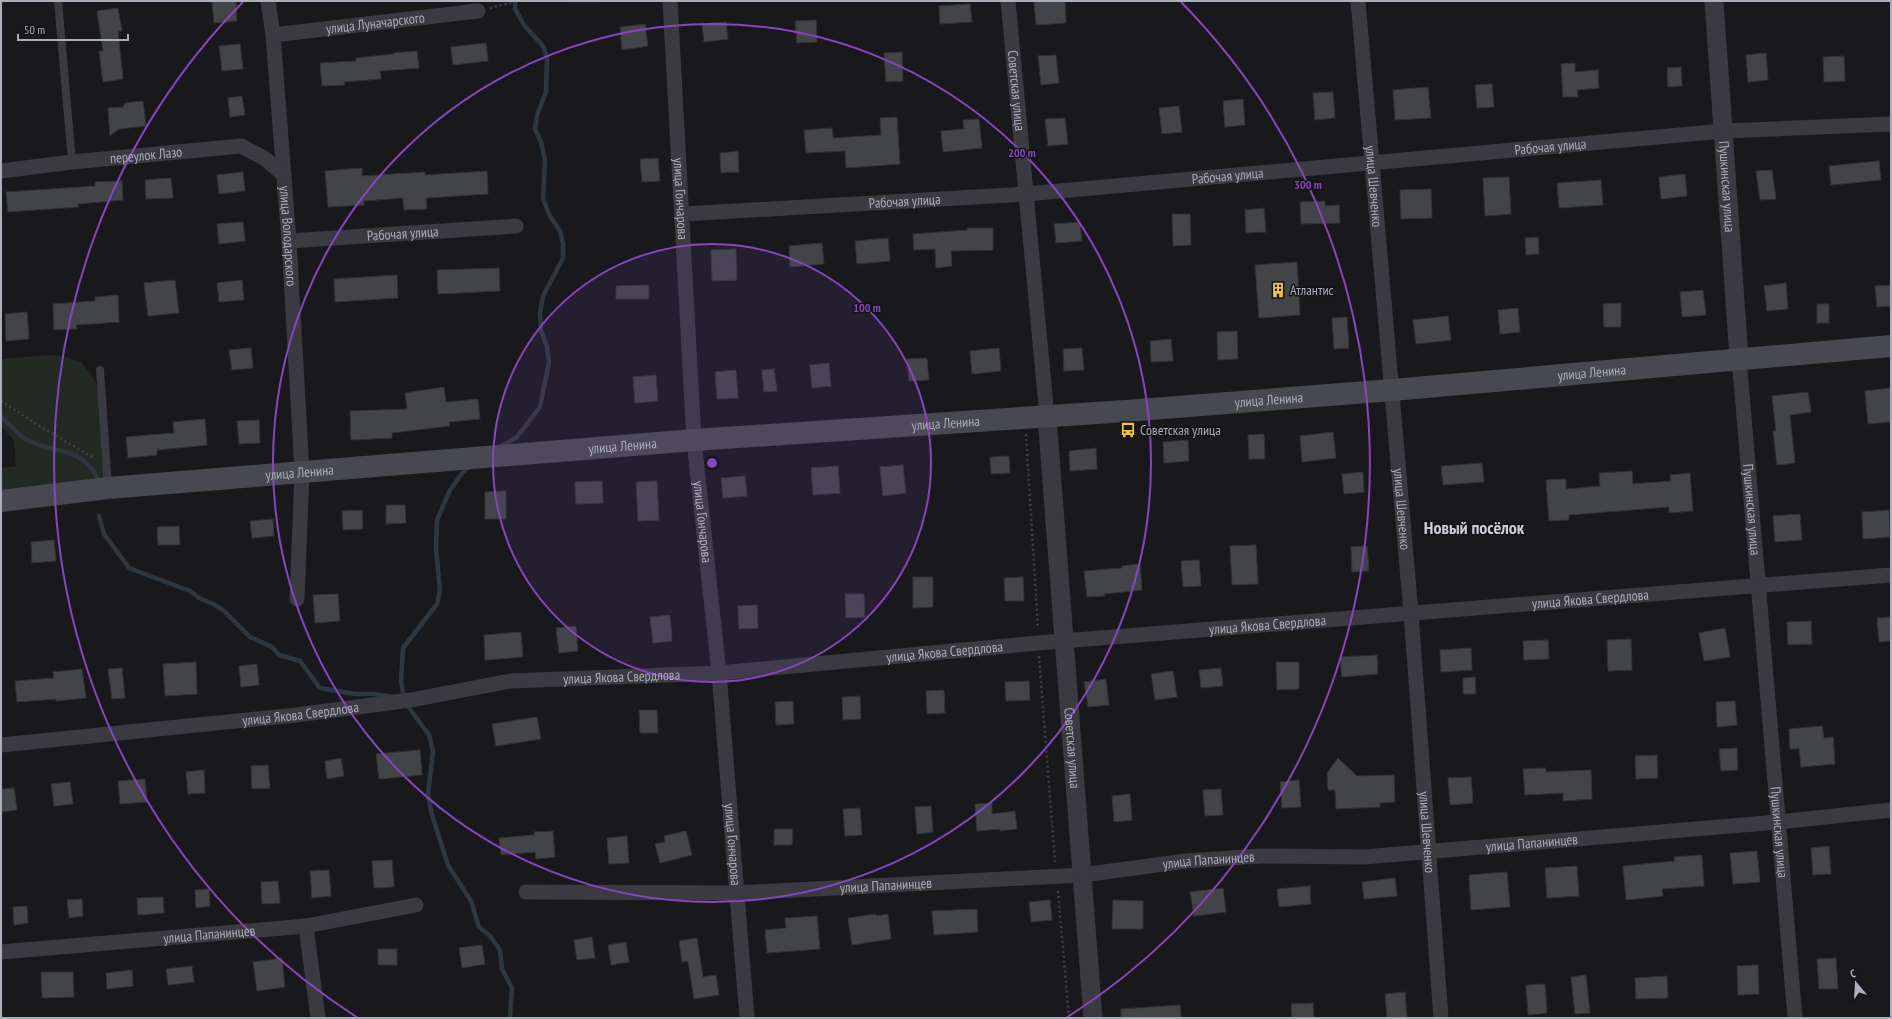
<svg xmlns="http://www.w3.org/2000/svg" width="1892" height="1019" font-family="'PT Sans Narrow',sans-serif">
	<rect width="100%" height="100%" fill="#19191b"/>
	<polygon fill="#212a23" points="50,355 63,356 81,362 91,374 102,395 108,488 1,501 1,468 16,466 14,441 1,426 1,359"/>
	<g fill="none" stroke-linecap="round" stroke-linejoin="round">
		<g stroke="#2e3740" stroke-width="4.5">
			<path d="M1 416C9 425 18 435 29 441 49 451 70 447 88 465 93 470 98 477 98 484"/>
			<polyline points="500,447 517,437 540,407 549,362 547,347 541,330 540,313 543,296 563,258 563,244 560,231 550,216 543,199 545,160 541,142 535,129 537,115 546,92 547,58 543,46 524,25 515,9 515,1"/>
			<polyline points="470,466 463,472 450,490 437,520 436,548 440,590 437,604 403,648 401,680 404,701 429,735 433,751 428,795 432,815 448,865 471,901 479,927 490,936 500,950 502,969 512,988 510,1018"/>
			<polyline points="99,516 104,534 129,568 190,591 199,598 213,604 223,610 250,637 272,647 279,655 300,661 320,688 355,694 374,694 394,697"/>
		</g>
	</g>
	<g fill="#434448" stroke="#333337">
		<polygon points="212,1 236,1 237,21 214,23"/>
		<polygon points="1034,1 1065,1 1066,23 1036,25"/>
		<polygon points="970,4 972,22 940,24 939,6"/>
		<polygon points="118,8 122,31 118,31 123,79 103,82 99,51 103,51 97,11"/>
		<polygon points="816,20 817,42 797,43 795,21"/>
		<polygon points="726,22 728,39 704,42 702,24"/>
		<polygon points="645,24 648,46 622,50 620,27"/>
		<polygon points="486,43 488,61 453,65 451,47"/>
		<polygon points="240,44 243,69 222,71 219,46"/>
		<polygon points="417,51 419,68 380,71 381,79 344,82 345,85 322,86 320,63 356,61 356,58 394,54 394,53"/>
		<polygon points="902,52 903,81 886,82 884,53"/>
		<polygon points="1766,53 1768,80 1748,82 1746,55"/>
		<polygon points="1056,55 1059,83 1041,85 1038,56"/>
		<polygon points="1844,56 1845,81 1824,82 1823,57"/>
		<polygon points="1575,63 1575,72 1598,70 1599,88 1577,90 1578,97 1563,97 1561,64"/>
		<polygon points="1681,67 1682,86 1668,87 1667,68"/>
		<polygon points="1492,84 1494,107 1477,108 1475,85"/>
		<polygon points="1428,87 1431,118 1395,120 1393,90"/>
		<polygon points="1333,92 1335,118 1315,120 1313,93"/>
		<polygon points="242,96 245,115 230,117 228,98"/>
		<polygon points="1243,99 1245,125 1225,127 1223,101"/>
		<polygon points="143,101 146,126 119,129 110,136 108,108 123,107 125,103"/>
		<polygon points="1179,106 1182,132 1162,134 1159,108"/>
		<polygon points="897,117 900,164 846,168 845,151 806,153 804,130 832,128 833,138 881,135 880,118"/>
		<polygon points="1065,118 1068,144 1048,146 1045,119"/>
		<polygon points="979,119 982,148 943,152 941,131 964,129 963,120"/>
		<polygon points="738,151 739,172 721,173 720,153"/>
		<polygon points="658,158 660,181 642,182 640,159"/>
		<polygon points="1879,161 1881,180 1831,185 1829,166"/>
		<polygon points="362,168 362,176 425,172 425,175 487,171 488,194 426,198 427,209 404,210 403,198 364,201 364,205 328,207 325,171"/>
		<polygon points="1772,170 1776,199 1760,200 1756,171"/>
		<polygon points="243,172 245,191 219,194 217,175"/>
		<polygon points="1685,174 1687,196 1661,199 1659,177"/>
		<polygon points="1509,177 1511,214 1485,216 1483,178"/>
		<polygon points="171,178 173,198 146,199 145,180"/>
		<polygon points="1601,180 1603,205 1559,208 1557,183"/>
		<polygon points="122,181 123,200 78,204 78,207 8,212 6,192 95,186 95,182"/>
		<polygon points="1431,189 1432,218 1401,219 1400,190"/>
		<polygon points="1325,201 1325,206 1339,205 1340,223 1301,224 1300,202"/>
		<polygon points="1264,208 1266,232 1246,233 1245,210"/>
		<polygon points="1172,214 1190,214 1191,245 1173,246"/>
		<polygon points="243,222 245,241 219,244 217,224"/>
		<polygon points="1080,222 1082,241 1056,243 1054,224"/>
		<polygon points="967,228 993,228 993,250 951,251 952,266 936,268 935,249 914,250 913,234 967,230"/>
		<polygon points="1538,237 1539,254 1526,255 1525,238"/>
		<polygon points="888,238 890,261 857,264 855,241"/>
		<polygon points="822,243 824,264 790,267 789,246"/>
		<polygon points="736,249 737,280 712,281 711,250"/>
		<polygon points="1297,262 1300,315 1259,318 1255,265"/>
		<polygon points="499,268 500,291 438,294 437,270"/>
		<polygon points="397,275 398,298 335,302 334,279"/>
		<polygon points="175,280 179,313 148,316 144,283"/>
		<polygon points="242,280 244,300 219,302 217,283"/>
		<polygon points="1786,283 1788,309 1767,311 1764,286"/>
		<polygon points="649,285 649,299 616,299 616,286"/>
		<polygon points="1891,285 1891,306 1877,307 1875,286"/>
		<polygon points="1703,290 1706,315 1682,317 1680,292"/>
		<polygon points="118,295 119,322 76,325 77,329 54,330 53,304 95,301 95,297"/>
		<polygon points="1621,303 1621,327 1604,327 1603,304"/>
		<rect x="1817" y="304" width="12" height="19"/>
		<polygon points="1518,308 1520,332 1500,334 1498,310"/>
		<polygon points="27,312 29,339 6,341 5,314"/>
		<polygon points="1448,316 1451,340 1416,344 1413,320"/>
		<polygon points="1347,317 1349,348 1334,349 1332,318"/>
		<polygon points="1237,331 1238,359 1218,360 1217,332"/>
		<polygon points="1171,339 1173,361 1151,362 1150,341"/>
		<polygon points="251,348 253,368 232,370 229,350"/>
		<polygon points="999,348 1001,371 972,374 970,351"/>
		<polygon points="1082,348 1084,370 1064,371 1063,349"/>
		<polygon points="927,358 929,380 909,381 907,359"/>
		<polygon points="829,363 831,386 812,388 810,365"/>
		<polygon points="774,369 777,391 764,392 762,370"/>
		<polygon points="736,370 738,398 717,399 715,372"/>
		<polygon points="656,375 658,401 635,403 633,377"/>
		<polygon points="444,387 446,402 478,399 480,419 449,422 450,426 392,433 392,438 351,440 350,411 407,409 405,393"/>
		<polygon points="1891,388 1891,422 1868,424 1865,391"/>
		<polygon points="1808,392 1811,412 1790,415 1795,463 1777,465 1773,431 1776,431 1772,396"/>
		<polygon points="205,419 207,445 157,450 157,455 128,458 126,437 174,433 173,422"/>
		<polygon points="259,420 260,443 239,444 237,421"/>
		<polygon points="1333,432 1336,458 1302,462 1300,436"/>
		<polygon points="1264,434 1265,459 1249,459 1248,435"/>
		<polygon points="1188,440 1189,461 1164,463 1163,442"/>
		<polygon points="1096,448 1097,469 1070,471 1069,451"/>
		<polygon points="1009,456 1010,473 991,474 990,457"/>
		<polygon points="1482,463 1484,482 1443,485 1441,466"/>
		<polygon points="903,465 906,493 883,496 880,467"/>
		<polygon points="838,466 840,493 813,495 811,468"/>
		<polygon points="1632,471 1633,484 1671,481 1670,475 1690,473 1693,511 1669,513 1669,507 1569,515 1569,520 1549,521 1546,480 1566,479 1566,489 1600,486 1599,473"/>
		<polygon points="1363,472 1364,492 1344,494 1342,474"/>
		<polygon points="745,476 747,496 723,498 721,478"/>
		<polygon points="602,481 603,503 576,504 575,482"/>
		<polygon points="657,481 659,520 638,521 636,482"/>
		<polygon points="506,491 506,519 485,519 485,492"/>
		<polygon points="386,505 405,505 406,523 386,524"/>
		<polygon points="362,510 363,529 343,530 342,511"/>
		<polygon points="1889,510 1890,537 1863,539 1862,512"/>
		<polygon points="1800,514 1802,540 1775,542 1773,516"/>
		<polygon points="273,519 274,536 252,538 250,521"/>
		<polygon points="179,526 180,545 158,545 157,527"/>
		<polygon points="54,540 56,561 32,563 31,542"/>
		<polygon points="1256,545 1258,584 1232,585 1230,546"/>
		<polygon points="1367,546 1369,571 1352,572 1351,547"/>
		<polygon points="1199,560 1201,586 1183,587 1181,561"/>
		<polygon points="1140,564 1142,590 1104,594 1105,596 1087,597 1084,571 1122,568 1122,566"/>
		<polygon points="913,577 933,577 933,607 913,608"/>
		<polygon points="1023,577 1024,601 1005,601 1004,578"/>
		<polygon points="338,594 340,621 315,623 313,595"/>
		<polygon points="845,594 864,594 865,617 846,618"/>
		<polygon points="757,605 758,628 739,629 738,606"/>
		<polygon points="670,615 672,641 653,643 650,617"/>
		<polygon points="1891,617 1891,641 1879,642 1877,618"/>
		<polygon points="1811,621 1812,644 1788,645 1787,622"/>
		<polygon points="576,626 578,651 559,653 556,628"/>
		<polygon points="1725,628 1730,657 1704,661 1699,633"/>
		<polygon points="521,632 523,657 485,660 484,635"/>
		<polygon points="1631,639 1632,670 1608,671 1607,640"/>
		<polygon points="1548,640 1549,659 1524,660 1523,641"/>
		<polygon points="1471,648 1472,670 1441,672 1440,650"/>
		<polygon points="1377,655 1378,674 1342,677 1340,657"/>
		<polygon points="196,662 197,694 165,696 163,664"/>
		<polygon points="1276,662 1299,662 1299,689 1277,690"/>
		<polygon points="257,664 259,685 241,687 239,666"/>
		<polygon points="122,668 125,698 112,699 108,669"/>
		<polygon points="1221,668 1223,686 1201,688 1199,670"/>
		<polygon points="82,669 86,698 56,701 56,699 17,702 15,681 54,678 53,672"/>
		<polygon points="1173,671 1177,697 1155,700 1151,674"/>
		<polygon points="1475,677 1476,694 1463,694 1463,678"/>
		<polygon points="1106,679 1109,705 1088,707 1084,682"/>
		<polygon points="1029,681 1030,700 1006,701 1005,682"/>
		<polygon points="944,690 945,713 927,714 926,691"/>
		<polygon points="860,696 861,719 843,720 842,697"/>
		<polygon points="793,701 794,724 776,725 775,702"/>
		<polygon points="1735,701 1737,725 1717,727 1716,702"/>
		<polygon points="639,710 657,710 658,733 640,733"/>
		<polygon points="537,717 541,739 496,746 492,724"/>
		<polygon points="1822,726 1824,738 1833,737 1835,764 1801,767 1799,748 1790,749 1789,729"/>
		<polygon points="1737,748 1738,770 1721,771 1719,749"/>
		<polygon points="420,750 422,775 379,779 376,754"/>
		<polygon points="1657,755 1658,778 1636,779 1635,756"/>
		<polygon points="341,758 344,776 327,779 325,761"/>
		<polygon points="1338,758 1357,776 1394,775 1395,802 1380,803 1380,807 1336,809 1335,790 1328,790 1327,773"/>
		<polygon points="268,765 270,788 252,789 251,766"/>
		<polygon points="1546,768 1546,772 1591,770 1592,799 1563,801 1563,793 1525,795 1523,769"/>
		<polygon points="204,770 205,793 188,794 186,772"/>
		<polygon points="1471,777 1473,803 1450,805 1448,778"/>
		<polygon points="145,779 147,802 120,804 118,781"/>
		<polygon points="1299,780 1301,807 1282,808 1280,782"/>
		<polygon points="70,782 73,804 54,806 51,784"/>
		<polygon points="14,788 17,810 1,812 1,789"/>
		<polygon points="1221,789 1223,815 1205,816 1203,790"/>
		<polygon points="1130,794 1132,820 1114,822 1112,796"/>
		<polygon points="992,803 992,814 1015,811 1017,829 1000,831 1000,829 977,831 975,804"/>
		<polygon points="931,806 933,832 917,834 915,807"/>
		<polygon points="860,808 862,835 845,836 843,809"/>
		<polygon points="774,829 793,829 792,845 774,845"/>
		<polygon points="553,831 555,857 536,859 535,852 501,855 499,838 534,835 534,832"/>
		<polygon points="686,831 692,855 660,863 655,844 665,842 664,836"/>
		<polygon points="627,836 629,863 609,864 607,838"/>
		<polygon points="1829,846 1831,874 1813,875 1811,848"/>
		<polygon points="1757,851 1760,882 1733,884 1730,853"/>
		<polygon points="1702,855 1704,886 1662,889 1663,896 1626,900 1623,866 1675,861 1674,857"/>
		<polygon points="392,860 394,887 374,888 372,861"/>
		<polygon points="1577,866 1579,896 1547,898 1545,868"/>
		<polygon points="329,870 331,896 312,898 310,871"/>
		<polygon points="1507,872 1510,907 1471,910 1469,875"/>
		<polygon points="1395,878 1397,896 1364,899 1362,882"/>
		<polygon points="278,881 280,903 262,904 261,882"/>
		<polygon points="1310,886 1311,904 1279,907 1277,889"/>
		<polygon points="1223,888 1226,912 1194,916 1190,892"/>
		<polygon points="209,889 210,906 196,908 195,890"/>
		<polygon points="163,897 164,913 138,915 137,898"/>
		<polygon points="82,899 83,916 69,918 67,900"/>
		<polygon points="1050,900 1052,920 1031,922 1029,902"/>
		<polygon points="1113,900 1143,901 1143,929 1112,929"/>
		<polygon points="27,906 28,923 14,925 13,907"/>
		<polygon points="977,909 978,932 934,935 932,911"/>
		<polygon points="876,914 876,916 888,914 891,939 852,945 848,918"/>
		<polygon points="817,916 820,949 767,953 765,930 786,928 785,918"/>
		<polygon points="592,937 595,958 577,960 574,940"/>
		<polygon points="697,938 703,977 716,975 719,995 694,999 688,961 682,962 679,941"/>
		<polygon points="626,942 629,962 611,965 608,945"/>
		<polygon points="482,945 485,964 462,968 459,948"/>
		<rect x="378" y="949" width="19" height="16"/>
		<polygon points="282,958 285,987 257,991 253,962"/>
		<polygon points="1836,958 1838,989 1819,989 1817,959"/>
		<polygon points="1758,965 1759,994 1738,995 1737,966"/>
		<polygon points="192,966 194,982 168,985 166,969"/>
		<polygon points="132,970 133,986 107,989 106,973"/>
		<polygon points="41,972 73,972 74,997 42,998"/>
		<polygon points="1586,975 1590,1013 1575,1014 1571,977"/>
		<polygon points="1667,976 1668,998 1636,999 1635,978"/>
		<polygon points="1545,984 1547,1013 1528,1015 1526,985"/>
		<polygon points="1405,992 1407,1018 1387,1018 1385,994"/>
		<polygon points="1313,1003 1314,1018 1292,1018 1291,1004"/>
		<polygon points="1180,1005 1181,1018 1121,1018 1121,1009"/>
	</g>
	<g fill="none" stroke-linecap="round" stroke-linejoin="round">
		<g stroke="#404147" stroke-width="2.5" stroke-dasharray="2 3" stroke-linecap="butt">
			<polyline points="573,1 595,1"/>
			<polyline points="490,8 517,1"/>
			<polyline points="1,401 38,425 94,458"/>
			<polyline points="1026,434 1038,629"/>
			<polyline points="1039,656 1055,862"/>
			<polyline points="1058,891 1069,1018"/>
		</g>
		<g stroke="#3a3a40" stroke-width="8">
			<polyline points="58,1 72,162"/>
			<polyline points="100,370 108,487"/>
		</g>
		<g stroke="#3a3a40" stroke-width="15">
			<path id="s1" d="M268 1 273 35 289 241 302 472 297 599"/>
			<path id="s2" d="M670 1 694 440 719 673 747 1018"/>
			<path id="s3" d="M1008 1 1047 417"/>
			<path id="s4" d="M1358 1 1411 613 1441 1018"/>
			<path id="s5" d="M273 35 478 11"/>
			<path id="s6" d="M1 171 72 162 241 146 264 158 284 175"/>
			<path id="s7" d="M683 214 1026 194 1724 131 1891 124"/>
			<path id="s8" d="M289 241 516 226"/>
			<path id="s9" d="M1739 358 1795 1018"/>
			<path id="s10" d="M1 745 296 715 411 700 510 681 719 673 1038 643 1891 575"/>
			<path id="s11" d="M526 892 737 893 1082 875 1186 861 1261 856 1364 857 1778 822 1891 810"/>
			<polyline points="306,926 318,1018"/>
			<path id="s12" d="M1 952 306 926 416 905"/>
		</g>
		<g stroke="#3a3a40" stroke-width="19">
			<path id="s13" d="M1714 1 1739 358"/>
			<path id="s14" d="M1047 417 1093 1018"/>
		</g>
		<path stroke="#484950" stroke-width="22" id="s15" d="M1 501 108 488 694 440 1126 411 1392 390 1891 346"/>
	</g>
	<circle cx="712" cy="463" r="219" fill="#8546be" fill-opacity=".12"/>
	<g fill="none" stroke="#8546be" stroke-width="2">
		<circle cx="712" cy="463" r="219"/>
		<circle cx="712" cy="463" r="439"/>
		<path d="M358 1018A658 658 0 0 1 243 2M1181 2A658 658 0 0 1 1066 1018"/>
	</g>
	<defs>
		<symbol id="building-bare" viewBox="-9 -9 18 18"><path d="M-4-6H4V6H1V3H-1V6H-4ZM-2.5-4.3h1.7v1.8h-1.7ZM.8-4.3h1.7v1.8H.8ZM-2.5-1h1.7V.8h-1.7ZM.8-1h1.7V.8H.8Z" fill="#f4c438" stroke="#141416" stroke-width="2.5" paint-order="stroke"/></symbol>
		<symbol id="bus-bare" viewBox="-9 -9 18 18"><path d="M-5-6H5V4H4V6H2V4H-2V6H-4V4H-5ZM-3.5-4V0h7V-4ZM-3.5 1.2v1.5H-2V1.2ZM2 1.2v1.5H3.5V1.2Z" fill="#f4c438" stroke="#141416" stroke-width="2.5" paint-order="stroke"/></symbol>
	</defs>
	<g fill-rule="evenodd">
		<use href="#building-bare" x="1267" y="279" width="22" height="22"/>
		<use href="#bus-bare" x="1117" y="419" width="22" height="22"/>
	</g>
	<g text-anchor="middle" stroke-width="3" stroke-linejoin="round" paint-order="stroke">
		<g font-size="14" fill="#abafbb" stroke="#141416">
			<text dy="5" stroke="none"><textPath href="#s5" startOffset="103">улица Луначарского</textPath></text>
			<text dy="5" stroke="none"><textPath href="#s3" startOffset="90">Советская улица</textPath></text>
			<text dy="5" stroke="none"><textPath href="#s7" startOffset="870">Рабочая улица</textPath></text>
			<text dy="5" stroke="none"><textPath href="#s6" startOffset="146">переулок Лазо</textPath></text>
			<text dy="5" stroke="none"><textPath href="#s7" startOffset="546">Рабочая улица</textPath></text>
			<text dy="5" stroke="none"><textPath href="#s4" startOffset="186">улица Шевченко</textPath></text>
			<text dy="5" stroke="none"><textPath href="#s13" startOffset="186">Пушкинская улица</textPath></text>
			<text dy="5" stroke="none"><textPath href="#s2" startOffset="198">улица Гончарова</textPath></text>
			<text dy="5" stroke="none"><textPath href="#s7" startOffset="222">Рабочая улица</textPath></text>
			<text dy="5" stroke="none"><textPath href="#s8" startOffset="114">Рабочая улица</textPath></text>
			<text dy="5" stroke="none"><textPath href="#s1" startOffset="236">улица Володарского</textPath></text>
			<text dy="5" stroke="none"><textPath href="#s15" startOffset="1596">улица Ленина</textPath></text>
			<text dy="5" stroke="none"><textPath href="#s15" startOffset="1272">улица Ленина</textPath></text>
			<text dy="5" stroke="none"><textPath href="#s15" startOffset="948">улица Ленина</textPath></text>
			<text dy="5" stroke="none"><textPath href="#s15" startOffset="624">улица Ленина</textPath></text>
			<text dy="5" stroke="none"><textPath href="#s15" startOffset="300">улица Ленина</textPath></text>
			<text dy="5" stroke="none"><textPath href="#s4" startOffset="510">улица Шевченко</textPath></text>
			<text dy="5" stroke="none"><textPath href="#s9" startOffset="152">Пушкинская улица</textPath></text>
			<text dy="5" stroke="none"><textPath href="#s2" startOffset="522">улица Гончарова</textPath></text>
			<text dy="5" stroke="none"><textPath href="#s10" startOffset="1597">улица Якова Свердлова</textPath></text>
			<text dy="5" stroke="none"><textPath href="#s10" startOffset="1273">улица Якова Свердлова</textPath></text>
			<text dy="5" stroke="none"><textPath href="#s10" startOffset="949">улица Якова Свердлова</textPath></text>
			<text dy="5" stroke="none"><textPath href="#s10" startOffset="625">улица Якова Свердлова</textPath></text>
			<text dy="5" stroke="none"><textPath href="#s10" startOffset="301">улица Якова Свердлова</textPath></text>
			<text dy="5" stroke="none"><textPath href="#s14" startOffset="332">Советская улица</textPath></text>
			<text dy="5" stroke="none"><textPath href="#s4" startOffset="834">улица Шевченко</textPath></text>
			<text dy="5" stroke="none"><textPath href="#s9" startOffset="476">Пушкинская улица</textPath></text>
			<text dy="5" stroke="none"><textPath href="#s11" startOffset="1008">улица Папанинцев</textPath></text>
			<text dy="5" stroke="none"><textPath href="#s2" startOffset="846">улица Гончарова</textPath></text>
			<text dy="5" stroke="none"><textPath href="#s11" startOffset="684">улица Папанинцев</textPath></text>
			<text dy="5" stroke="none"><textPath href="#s11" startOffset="360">улица Папанинцев</textPath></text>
			<text dy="5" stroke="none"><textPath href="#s12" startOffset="209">улица Папанинцев</textPath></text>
		</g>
		<g font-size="14" fill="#abafbb" stroke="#141416" text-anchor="start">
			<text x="1290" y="295">Атлантис</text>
			<text x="1140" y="435">Советская улица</text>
		</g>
		<g font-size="18" font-weight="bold" fill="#ccced7" stroke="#141416">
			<text x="1474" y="534">Новый посёлок</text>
		</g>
	</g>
	<circle cx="712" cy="463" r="6" fill="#8546be" stroke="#141416" stroke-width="2"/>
	<g font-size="12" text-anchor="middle" font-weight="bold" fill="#8546be" stroke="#141416" stroke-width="3" stroke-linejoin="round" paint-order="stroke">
		<text x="1022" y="157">200 m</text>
		<text x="1308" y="189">300 m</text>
		<text x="867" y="312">100 m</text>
	</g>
	<rect width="1892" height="1019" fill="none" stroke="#abafbb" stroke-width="4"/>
	<g transform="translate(1856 983) rotate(342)" stroke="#141416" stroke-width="3" paint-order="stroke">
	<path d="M0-3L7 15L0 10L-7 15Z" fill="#abafbb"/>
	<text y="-6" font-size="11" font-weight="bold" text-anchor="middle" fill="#abafbb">С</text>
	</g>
	<path d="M18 34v6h110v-6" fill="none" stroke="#abafbb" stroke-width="2"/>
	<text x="24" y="34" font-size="12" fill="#abafbb" stroke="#141416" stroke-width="3" paint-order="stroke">50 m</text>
</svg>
